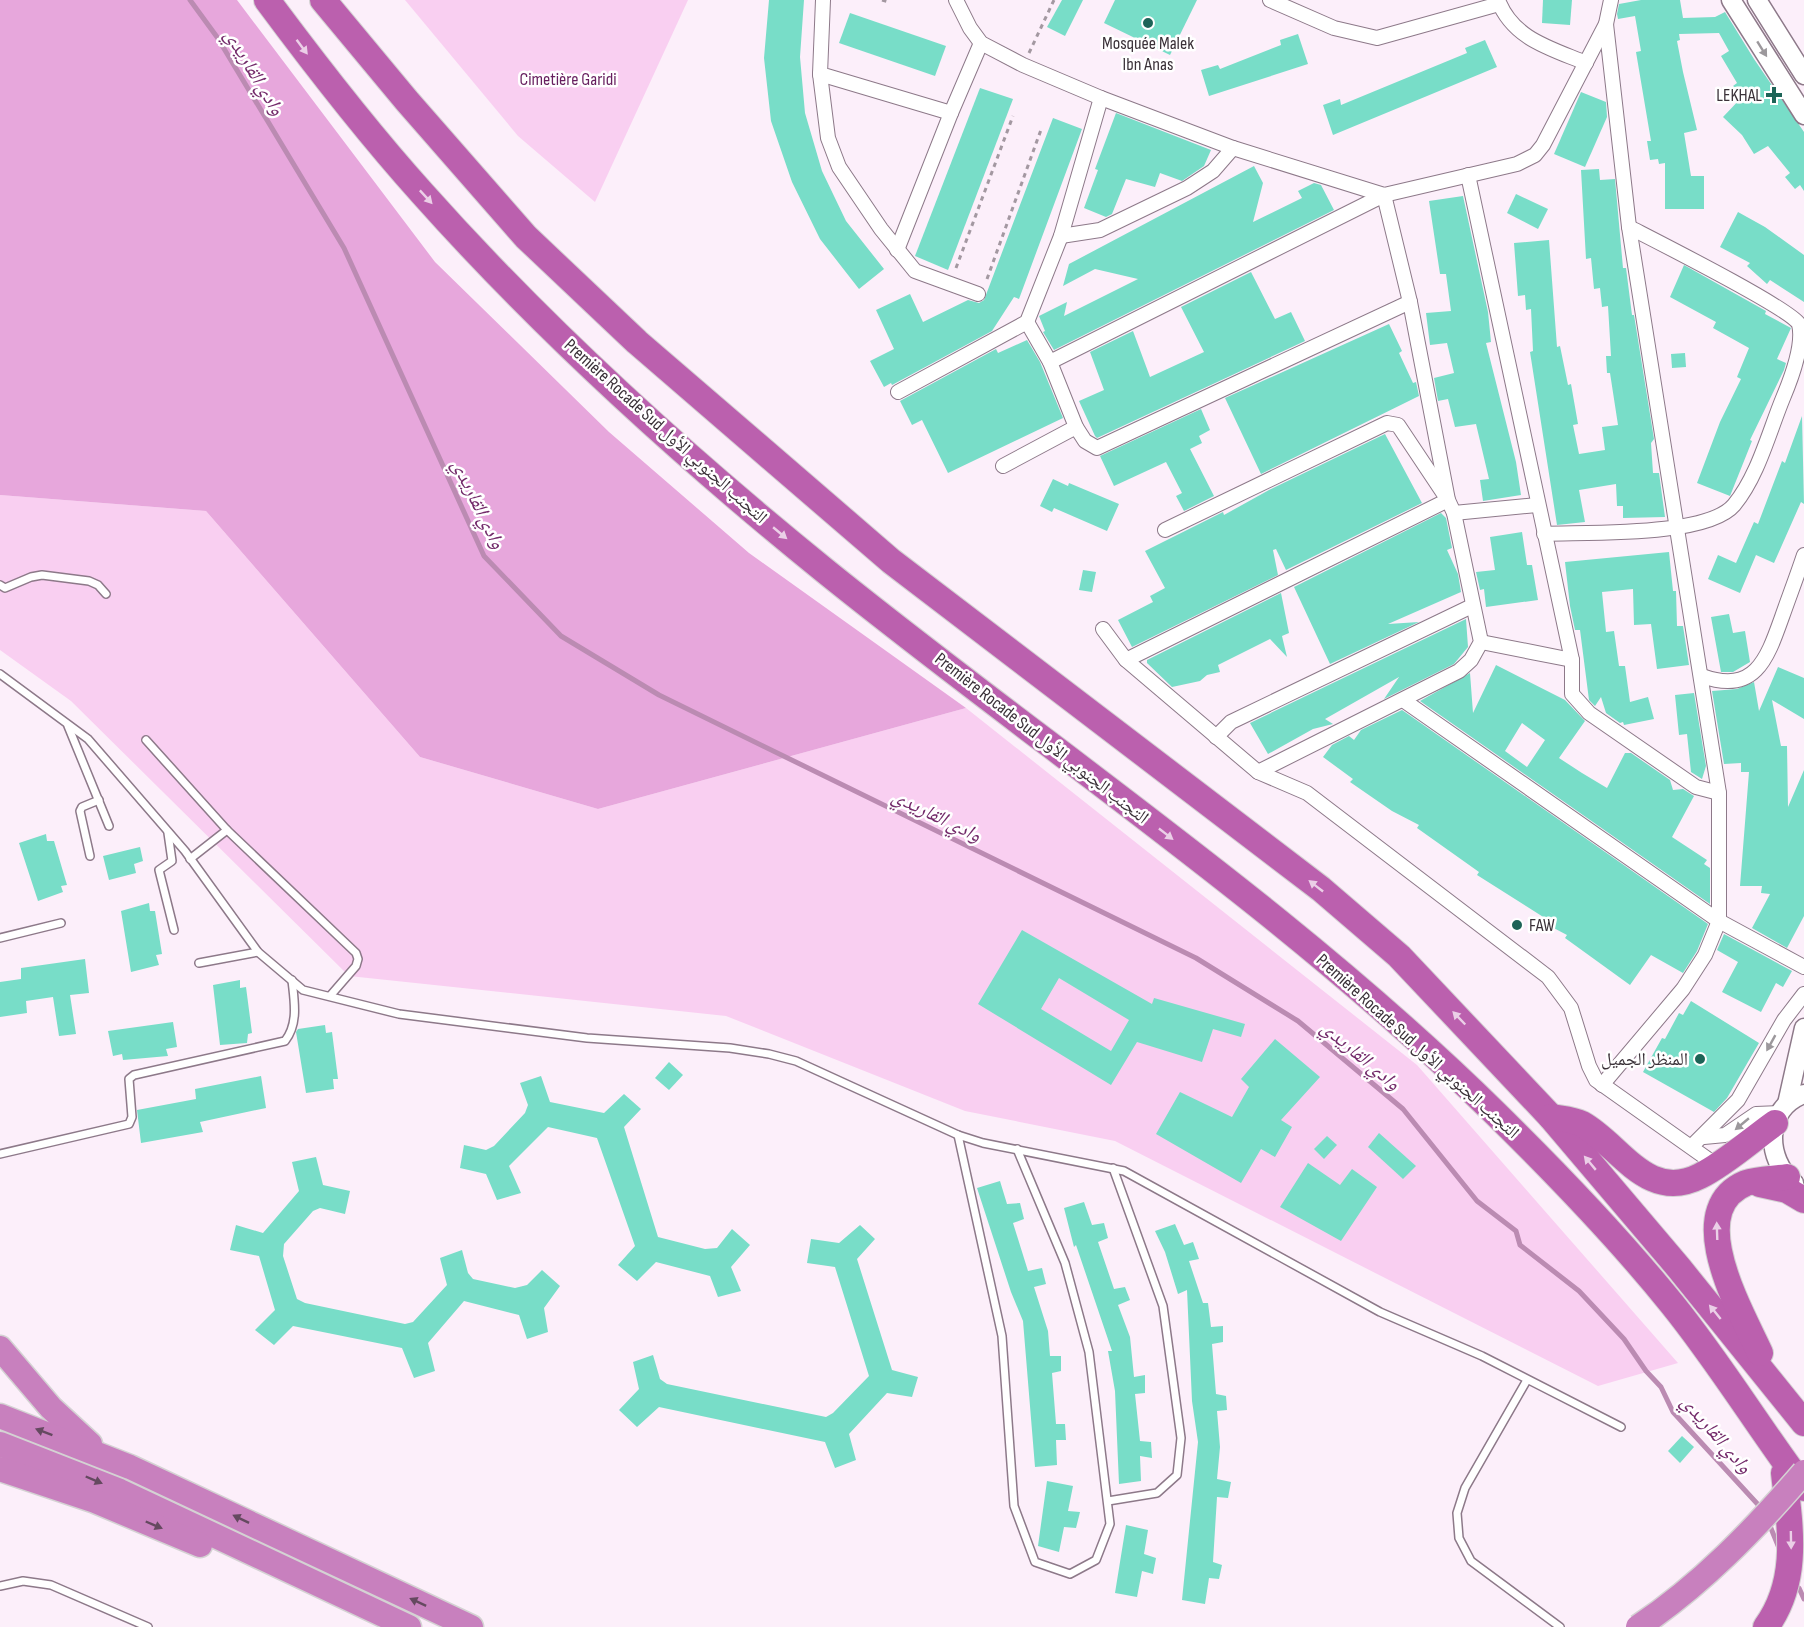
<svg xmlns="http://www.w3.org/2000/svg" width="1804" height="1627" font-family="'Sofia Sans Condensed','Noto Naskh Arabic',sans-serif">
	<rect width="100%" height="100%" fill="#fceffa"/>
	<g fill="#f9cff1">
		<polygon points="405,0 688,0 595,202 518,136"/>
		<polygon points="0,495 206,511 420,757 598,809 966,708 1417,1065 1678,1363 1598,1386 1115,1141 965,1111 726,1016 349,976 71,701 0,650"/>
	</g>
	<polygon fill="#e7a7dc" points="0,0 237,0 435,262 609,432 749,553 966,708 598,809 420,757 206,511 0,495"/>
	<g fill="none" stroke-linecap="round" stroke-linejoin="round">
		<g stroke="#bb8bb2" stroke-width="5">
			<polyline points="190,0 217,37 344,248 484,556 561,636 659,695 1196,958 1298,1021 1403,1109 1477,1201 1516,1231 1520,1245 1579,1291 1624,1339 1646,1371 1661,1387 1673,1412 1763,1510"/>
			<polyline points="1768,1521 1779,1548"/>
			<polyline points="1799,1588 1804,1599"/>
		</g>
	</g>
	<g fill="#78ddc8" fill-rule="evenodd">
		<polygon points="769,0 804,0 800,57 805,113 822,171 846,221 884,269 859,289 820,239 792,182 771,121 764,58"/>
		<polygon points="1062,0 1083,0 1065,36 1047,27"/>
		<polygon points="1115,0 1197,0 1170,55 1104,23"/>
		<polygon points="1543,0 1572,0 1570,25 1542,23"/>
		<polygon points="1641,0 1680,0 1683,18 1715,17 1725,12 1754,59 1804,132 1804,191 1800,185 1795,189 1785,177 1790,173 1768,146 1754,154 1742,135 1723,117 1742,97 1733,86 1737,83 1721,56 1729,51 1719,33 1679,34 1680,40 1677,41 1683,72 1697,130 1684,133 1691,176 1704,176 1704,209 1665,209 1665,163 1659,164 1658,159 1650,160 1647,141 1651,141 1636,52 1641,51 1635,16 1618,19 1617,14 1619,4"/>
		<polygon points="850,13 946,46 935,76 839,43"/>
		<polygon points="1298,34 1308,64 1209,96 1201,70 1218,65 1220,69 1281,45 1280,40"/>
		<polygon points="1485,40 1497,67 1333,135 1323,105 1340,99 1341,105 1467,53 1465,48"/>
		<polygon points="980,88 1013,99 948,270 915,256"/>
		<polygon points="1581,92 1606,102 1607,117 1585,167 1554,154"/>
		<polygon points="1116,113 1211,150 1204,166 1182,181 1160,173 1155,187 1126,179 1112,214 1106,217 1084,208 1098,170 1095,169"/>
		<polygon points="1053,118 1082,129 1019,299 1014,297 992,331 892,385 891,383 884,387 870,361 894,349 876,310 910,294 923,322 968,300 979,303 984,300"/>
		<polygon points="1254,166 1263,183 1253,222 1302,198 1298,191 1314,183 1321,185 1334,210 1054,350 1043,332 1045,331 1039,316 1067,302 1064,316 1138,279 1095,269 1063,286 1069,264"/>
		<polygon points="1599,169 1600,180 1615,179 1623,268 1626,268 1632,315 1634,315 1654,439 1651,443 1653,473 1659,473 1665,517 1623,518 1623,506 1617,506 1616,484 1579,490 1585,522 1557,525 1530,352 1533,351 1531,309 1526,310 1525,295 1518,296 1514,243 1549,240 1557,347 1560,346 1568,385 1571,384 1578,424 1573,425 1579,454 1605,450 1602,427 1618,425 1610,373 1607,373 1606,356 1611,356 1608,306 1602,307 1600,288 1594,289 1591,258 1586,259 1581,170"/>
		<polygon points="1516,194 1548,209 1538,229 1507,213"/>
		<polygon points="1463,196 1488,312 1491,342 1486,343 1516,462 1521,495 1483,501 1480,480 1489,479 1476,424 1455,427 1448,399 1438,401 1434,378 1454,373 1447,343 1430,345 1426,313 1451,311 1446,274 1440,274 1429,201"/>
		<polygon points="1738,212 1765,227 1804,255 1804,302 1770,280 1767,284 1747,266 1750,263 1720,247"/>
		<polygon points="1684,265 1766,311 1765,314 1791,328 1777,359 1786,363 1784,370 1750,440 1752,441 1730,496 1697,483 1720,422 1741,379 1737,377 1749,348 1713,328 1716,322 1670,297"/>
		<polygon points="1251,272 1275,319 1291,312 1305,341 1097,438 1095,436 1079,401 1104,390 1090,352 1133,331 1150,377 1204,352 1181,307"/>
		<polygon points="1389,324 1402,351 1399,353 1413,383 1416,382 1419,396 1261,474 1225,398"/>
		<polygon points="1027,340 1040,362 1063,418 948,473 922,420 912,425 900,401 996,349 998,353"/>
		<polygon points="1685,353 1686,367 1672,368 1671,354"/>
		<polygon points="1201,409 1210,430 1199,436 1202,443 1190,449 1214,496 1184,511 1176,496 1182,493 1166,462 1114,486 1100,456"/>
		<polygon points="1802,416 1804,504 1801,502 1774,563 1756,555 1740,593 1708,579 1718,555 1736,563 1754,522 1758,524 1782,461 1785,463"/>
		<polygon points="1385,434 1422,503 1286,570 1276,549 1273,550 1278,575 1132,647 1118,620 1153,602 1150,596 1165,588 1145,551 1223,512 1224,515 1269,490"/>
		<polygon points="1053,479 1068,486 1069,483 1119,504 1107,531 1054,508 1052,512 1040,506"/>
		<polygon points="1441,513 1446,518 1452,548 1447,550 1458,574 1461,592 1388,624 1419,622 1330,664 1294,587"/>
		<polygon points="1522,532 1527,565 1532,565 1538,600 1486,607 1484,589 1480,590 1476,572 1495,570 1490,537"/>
		<polygon points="1669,552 1673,591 1676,591 1677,626 1683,626 1689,665 1657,669 1651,624 1634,625 1633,589 1602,592 1606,632 1614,631 1619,666 1625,666 1630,702 1648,697 1654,719 1624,725 1623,722 1620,723 1606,713 1601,697 1595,706 1589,700 1580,630 1575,630 1570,606 1565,562"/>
		<polygon points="1083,570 1096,572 1092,592 1079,590"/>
		<polygon points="1281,593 1289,633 1282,636 1287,657 1270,639 1218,665 1220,672 1207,675 1200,681 1172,687 1147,663 1147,660"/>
		<polygon points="1729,614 1733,633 1745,631 1750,662 1733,672 1721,672 1711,617"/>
		<polygon points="1466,619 1468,647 1454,664 1384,699 1399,677 1325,719 1333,724 1313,729 1268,754 1250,723"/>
		<path d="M1496 665 1565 700 1585 721 1559 758 1582 773 1607 788 1625 753H1631L1670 780 1673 790 1683 789 1694 796 1672 837 1707 860 1704 864 1710 868V904L1420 701 1470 673 1473 713ZM1522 723 1545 740 1527 767 1505 751Z"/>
		<polygon points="1778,667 1804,678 1804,719 1772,700 1781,746 1787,746 1788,807 1804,770 1804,916 1787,948 1752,928 1770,894 1761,893 1762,886 1740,886 1749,772 1741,772 1741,763 1724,764 1712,691 1737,689 1754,682 1759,711"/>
		<polygon points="1694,693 1706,766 1702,779 1691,772 1687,734 1679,735 1675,695"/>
		<polygon points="1402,710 1708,924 1697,951 1683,973 1651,955 1630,985 1565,938 1567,935 1546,924 1548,920 1477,875 1479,872 1417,828 1419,825 1392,811 1350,782 1353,779 1323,757 1332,745 1349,736 1354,740 1361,730"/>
		<polygon points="46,834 47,841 54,841 67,885 61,886 63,892 38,901 19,843"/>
		<polygon points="140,847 143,861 134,864 136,873 109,880 103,856"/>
		<polygon points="149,903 150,911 155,911 162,954 156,955 159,965 131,972 121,911"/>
		<path d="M1022 930 1152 1004 1154 998 1245 1024 1241 1037 1213 1029 1202 1062 1137 1042 1111 1085 978 1004ZM1059 978 1129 1020 1111 1051 1041 1009Z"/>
		<polygon points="1724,934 1792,971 1783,987 1776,983 1761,1012 1722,992 1738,962 1717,950"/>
		<polygon points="85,959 89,993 70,995 76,1034 59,1036 53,997 26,1001 27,1013 0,1017 0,982 21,979 21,968"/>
		<polygon points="240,980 240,988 246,987 252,1033 248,1034 247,1043 220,1045 213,985"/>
		<polygon points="1691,1001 1759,1043 1727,1098 1714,1112 1643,1072 1662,1038 1665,1039 1679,1013 1683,1015"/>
		<polygon points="173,1022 177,1047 166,1049 168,1056 123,1060 122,1054 113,1056 108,1031"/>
		<polygon points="325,1025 326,1033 332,1032 338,1079 333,1079 334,1089 306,1093 296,1032 298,1029"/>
		<polygon points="1275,1039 1320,1077 1281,1120 1292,1127 1275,1157 1261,1149 1241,1183 1156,1134 1180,1092 1232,1117 1249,1087 1241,1079"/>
		<polygon points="669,1062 683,1075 669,1090 655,1078"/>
		<polygon points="261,1076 266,1108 200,1122 203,1132 141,1143 137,1110 196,1099 195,1089"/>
		<polygon points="541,1076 550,1102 604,1113 624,1094 641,1109 624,1127 658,1237 705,1249 717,1248 732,1229 750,1245 731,1267 741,1291 718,1297 710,1276 656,1262 637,1281 618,1265 635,1246 597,1138 548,1127 509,1166 521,1193 497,1200 486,1174 460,1168 464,1145 486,1150 494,1146 525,1113 528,1105 520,1083"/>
		<polygon points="1379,1133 1416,1166 1403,1179 1368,1147"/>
		<polygon points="1327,1136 1337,1145 1324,1159 1314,1149"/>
		<polygon points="316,1157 323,1185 350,1191 345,1214 320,1208 313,1211 284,1244 283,1256 297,1299 305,1303 405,1324 413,1322 447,1285 440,1258 462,1250 468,1273 473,1279 515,1288 527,1285 542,1270 560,1286 544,1308 548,1332 527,1339 519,1315 464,1301 428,1343 435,1371 414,1378 402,1348 293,1326 274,1345 255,1330 275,1310 259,1256 230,1250 236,1225 263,1233 299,1191 292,1162"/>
		<polygon points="1308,1163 1340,1185 1352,1169 1377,1187 1341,1241 1280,1207"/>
		<polygon points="1000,1181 1007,1204 1020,1203 1024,1219 1013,1223 1028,1271 1042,1268 1046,1284 1034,1287 1048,1331 1050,1356 1061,1356 1061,1371 1052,1373 1056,1424 1065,1424 1066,1440 1056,1440 1057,1465 1035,1467 1023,1321 1011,1292 977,1188"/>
		<polygon points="1084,1202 1092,1225 1104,1223 1108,1238 1098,1242 1114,1289 1125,1287 1130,1300 1118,1305 1130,1337 1134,1377 1145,1375 1145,1393 1135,1394 1140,1441 1151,1442 1152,1458 1140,1456 1141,1481 1119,1484 1115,1391 1108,1351 1112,1351 1076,1245 1074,1247 1064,1208"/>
		<polygon points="1175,1224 1184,1245 1193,1242 1199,1259 1189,1261 1203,1303 1208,1303 1211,1327 1223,1326 1223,1342 1212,1344 1216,1394 1226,1396 1227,1410 1217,1411 1220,1447 1217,1479 1231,1482 1228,1498 1217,1497 1213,1562 1222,1565 1219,1579 1209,1578 1205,1604 1182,1600 1198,1442 1192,1401 1187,1290 1178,1294 1165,1252 1155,1231"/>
		<polygon points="860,1225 875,1239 857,1259 892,1370 918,1377 912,1397 887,1393 849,1434 856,1460 835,1468 825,1442 659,1407 637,1427 619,1410 639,1389 633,1362 653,1355 660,1379 667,1384 826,1417 833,1413 869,1376 835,1267 807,1263 811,1239 839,1243"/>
		<polygon points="1682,1436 1694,1447 1680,1463 1668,1451"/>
		<polygon points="1047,1481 1073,1486 1068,1511 1080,1512 1076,1528 1064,1527 1059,1552 1038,1546"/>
		<polygon points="1126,1525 1148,1530 1144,1554 1156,1558 1153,1574 1142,1571 1137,1597 1115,1593"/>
	</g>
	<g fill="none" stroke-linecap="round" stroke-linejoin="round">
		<defs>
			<g id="service">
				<polyline points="0,585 5,588 31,577 42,575 89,581 98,585 106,594"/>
				<polyline points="0,674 88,739 185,851 258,952 303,990 399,1014 587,1038 730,1048 769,1054 796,1061 958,1135 983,1143 1124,1171 1380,1312 1482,1356 1621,1427"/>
				<polyline points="68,726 109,826"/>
				<polyline points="146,740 227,830 190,859"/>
				<polyline points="227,830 356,953 358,959 356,966 330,996"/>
				<polyline points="168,833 172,861 159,870 174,930"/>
				<polyline points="90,856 80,811 82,807 99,800"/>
				<polyline points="0,938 61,923"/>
				<polyline points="199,963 258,952"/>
				<polyline points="958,1135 1002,1336 1014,1506 1035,1562 1070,1574 1096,1560 1110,1524 1089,1352 1065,1263 1017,1149"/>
				<path d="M0 1154 129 1124 132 1117 129 1079 134 1075 285 1041C299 1023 294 1000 292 980"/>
				<polyline points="1527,1380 1465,1488 1457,1513 1459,1538 1471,1561 1560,1627"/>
				<polyline points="1108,1501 1157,1493 1177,1475 1181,1438 1163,1306 1113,1168"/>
				<polyline points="0,1586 23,1581 51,1585 148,1627"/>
			</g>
			<g id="minor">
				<polyline points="823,0 820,74 951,113 981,43"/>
				<polyline points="956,0 970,28 981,43 1023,65 1101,98 1233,148 1384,195 1517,164 1535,155 1543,145 1606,24 1611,0"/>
				<polyline points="1270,0 1334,28 1377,38 1499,4"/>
				<path d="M1498 0C1513 39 1550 48 1586 63"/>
				<polyline points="820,74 828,138 839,167 881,229 915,271 978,294"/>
				<polyline points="1468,175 1572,660 1572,694 1589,713 1696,787 1719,793"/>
				<polyline points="1061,236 1100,230 1187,188 1213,171 1233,148"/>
				<polyline points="897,250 951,113"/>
				<polyline points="1027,322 1050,362 1076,427 1085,441 1097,448 1410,302"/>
				<polyline points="1050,362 1384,195 1410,302 1448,500 1454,513 1481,642 1471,660 1459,671 1258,772"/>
				<polyline points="898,392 1027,322 1061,236 1101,98"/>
				<polyline points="1003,466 1076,427"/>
				<polyline points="1454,513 1537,505"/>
				<path d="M1544 534C1587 532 1707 537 1734 505 1758 476 1769 432 1783 398 1791 379 1804 344 1799 324 1789 308 1656 241 1629 227"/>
				<polyline points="1103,629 1126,660 1258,772 1307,793 1548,977 1571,1008 1589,1066 1596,1080 1716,1165"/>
				<polyline points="1481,642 1572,660"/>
				<polyline points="1126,660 1448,500 1398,425 1387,423 1165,530"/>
				<path d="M1702 676C1755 695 1767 659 1782 617 1789 597 1797 576 1804 555"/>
				<polyline points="1403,700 1719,921 1804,967"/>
				<polyline points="1216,737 1231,722 1472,606"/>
				<polyline points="1602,1085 1683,989 1705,955 1719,921 1719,793 1629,227 1606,24"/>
				<polyline points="1704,1137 1725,1135 1756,1114 1780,1113"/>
				<polyline points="1692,1146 1738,1100 1784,1020 1804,994"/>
			</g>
			<g id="tertiary">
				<polyline points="1731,0 1804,115"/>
				<polyline points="1757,0 1804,75"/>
				<polyline points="1787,1104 1804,1028"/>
				<path d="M1794 1183C1765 1159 1764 1108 1804 1094"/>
			</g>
			<g id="trunk">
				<polyline points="0,1348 51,1408 90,1444"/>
				<polyline points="0,1416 130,1467 471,1627"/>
				<polyline points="0,1444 120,1491 409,1627"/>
				<polyline points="0,1469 95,1501 200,1545"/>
			</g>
			<g id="motorway">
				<path d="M267 0C316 66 367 132 422 193 544 330 682 455 824 570 1048 751 1290 911 1496 1114 1557 1174 1618 1237 1672 1304 1719 1362 1759 1428 1804 1488"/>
				<polyline points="323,0 407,101 526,237 637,342 891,561 1321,889 1399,956 1551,1117 1679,1268 1804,1423"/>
				<path d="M1551 1117C1561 1119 1572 1119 1582 1124 1620 1145 1647 1203 1700 1176 1726 1163 1751 1140 1775 1123"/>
				<polyline points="1760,1184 1787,1190 1804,1200"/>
				<path d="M1760 1353C1742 1313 1681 1210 1746 1183 1758 1179 1774 1179 1787 1177"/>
				<path d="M1766 1627C1800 1580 1790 1527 1784 1473"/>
			</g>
		</defs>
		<use href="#service" stroke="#8d7989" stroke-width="10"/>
		<use href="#minor" stroke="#8d7989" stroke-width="16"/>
		<use href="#tertiary" stroke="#8d7989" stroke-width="21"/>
		<use href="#trunk" stroke="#d4d2d3" stroke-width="27"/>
		<use href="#motorway" stroke="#d4d2d3" stroke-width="28"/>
		<g stroke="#a398a1" stroke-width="3" stroke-dasharray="4.5 4.5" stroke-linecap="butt">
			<polyline points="882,0 889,2"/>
			<polyline points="1029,53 1054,0"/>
			<polyline points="956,268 1013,116"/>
			<polyline points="987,279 1042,127"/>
		</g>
		<use href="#service" stroke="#fff" stroke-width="7"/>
		<use href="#minor" stroke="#fff" stroke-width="14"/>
		<use href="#tertiary" stroke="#fff" stroke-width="18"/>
		<use href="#trunk" stroke="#c880be" stroke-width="24"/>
		<use href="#motorway" stroke="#bb60ae" stroke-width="26"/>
		<defs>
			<path id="trunk-bridge" d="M1638 1627C1701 1585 1755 1529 1804 1472"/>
		</defs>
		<use href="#trunk-bridge" stroke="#d4d2d3" stroke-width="27" stroke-linecap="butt"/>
		<use href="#trunk-bridge" stroke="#c880be" stroke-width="24"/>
	</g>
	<defs><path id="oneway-solid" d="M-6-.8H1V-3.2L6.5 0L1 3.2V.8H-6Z" transform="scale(1.5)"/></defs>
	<g fill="#ebcfe7">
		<use href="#oneway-solid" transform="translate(302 47) rotate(53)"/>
		<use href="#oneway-solid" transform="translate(426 197) rotate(47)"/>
		<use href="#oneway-solid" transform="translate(780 533) rotate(40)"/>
		<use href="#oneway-solid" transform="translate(1166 834) rotate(38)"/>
		<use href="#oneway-solid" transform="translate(1316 886) rotate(-142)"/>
		<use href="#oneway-solid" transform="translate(1459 1018) rotate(-134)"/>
		<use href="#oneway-solid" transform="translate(1590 1163) rotate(-130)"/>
		<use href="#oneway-solid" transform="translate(1717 1231) rotate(-92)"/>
		<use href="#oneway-solid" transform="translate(1715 1312) rotate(-129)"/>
		<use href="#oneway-solid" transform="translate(1791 1540) rotate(89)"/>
	</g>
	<g fill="#9c989c">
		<use href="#oneway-solid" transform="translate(1762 49) rotate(58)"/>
		<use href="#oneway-solid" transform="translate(1771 1043) rotate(119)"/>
		<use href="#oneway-solid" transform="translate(1742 1124) rotate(140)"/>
	</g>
	<g fill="#654960">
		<use href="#oneway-solid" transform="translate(44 1432) rotate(-159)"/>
		<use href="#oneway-solid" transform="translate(94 1480) rotate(23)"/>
		<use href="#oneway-solid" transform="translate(241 1519) rotate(-154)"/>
		<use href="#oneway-solid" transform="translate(154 1525) rotate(23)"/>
		<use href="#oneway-solid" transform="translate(418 1602) rotate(-155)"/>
	</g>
	<g fill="#1d6457" stroke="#fff" stroke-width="2">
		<circle cx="1148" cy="23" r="6"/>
		<path d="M1771 86h6v6h6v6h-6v6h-6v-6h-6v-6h6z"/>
		<circle cx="1517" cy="925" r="6"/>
		<circle cx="1700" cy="1059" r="6"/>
	</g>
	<g text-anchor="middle" stroke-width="5" stroke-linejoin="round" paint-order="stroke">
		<g font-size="18" fill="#3a3138" stroke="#fff" text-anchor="end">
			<text x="1148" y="49" text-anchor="middle">Mosquée Malek<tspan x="1148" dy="21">Ibn Anas</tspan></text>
			<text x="1762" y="101">LEKHAL</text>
			<text x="1529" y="931" text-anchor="start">FAW</text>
			<text x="1688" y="1065">المنظر الجميل</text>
		</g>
		<g font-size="18" fill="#671f5f" stroke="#fff">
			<text x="568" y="85">Cimetière Garidi</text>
		</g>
		<g font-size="18" fill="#3a3138" stroke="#fff">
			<text transform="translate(666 431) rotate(42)" y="6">Première Rocade Sud التجنب الجنوبي الأول</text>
			<text transform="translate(1042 738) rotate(38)" y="6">Première Rocade Sud التجنب الجنوبي الأول</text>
			<text transform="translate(1418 1046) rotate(42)" y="6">Première Rocade Sud التجنب الجنوبي الأول</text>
		</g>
		<g font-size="20" font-style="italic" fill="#732a6a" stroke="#fff">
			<text transform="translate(255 72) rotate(59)" y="7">وادي القاريدي</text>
			<text transform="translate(479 504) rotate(64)" y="7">وادي القاريدي</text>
			<text transform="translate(937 815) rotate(26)" y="7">وادي القاريدي</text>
			<text transform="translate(1361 1055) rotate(40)" y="7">وادي القاريدي</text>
			<text transform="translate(1717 1434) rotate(49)" y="7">وادي القاريدي</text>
		</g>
	</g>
</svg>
